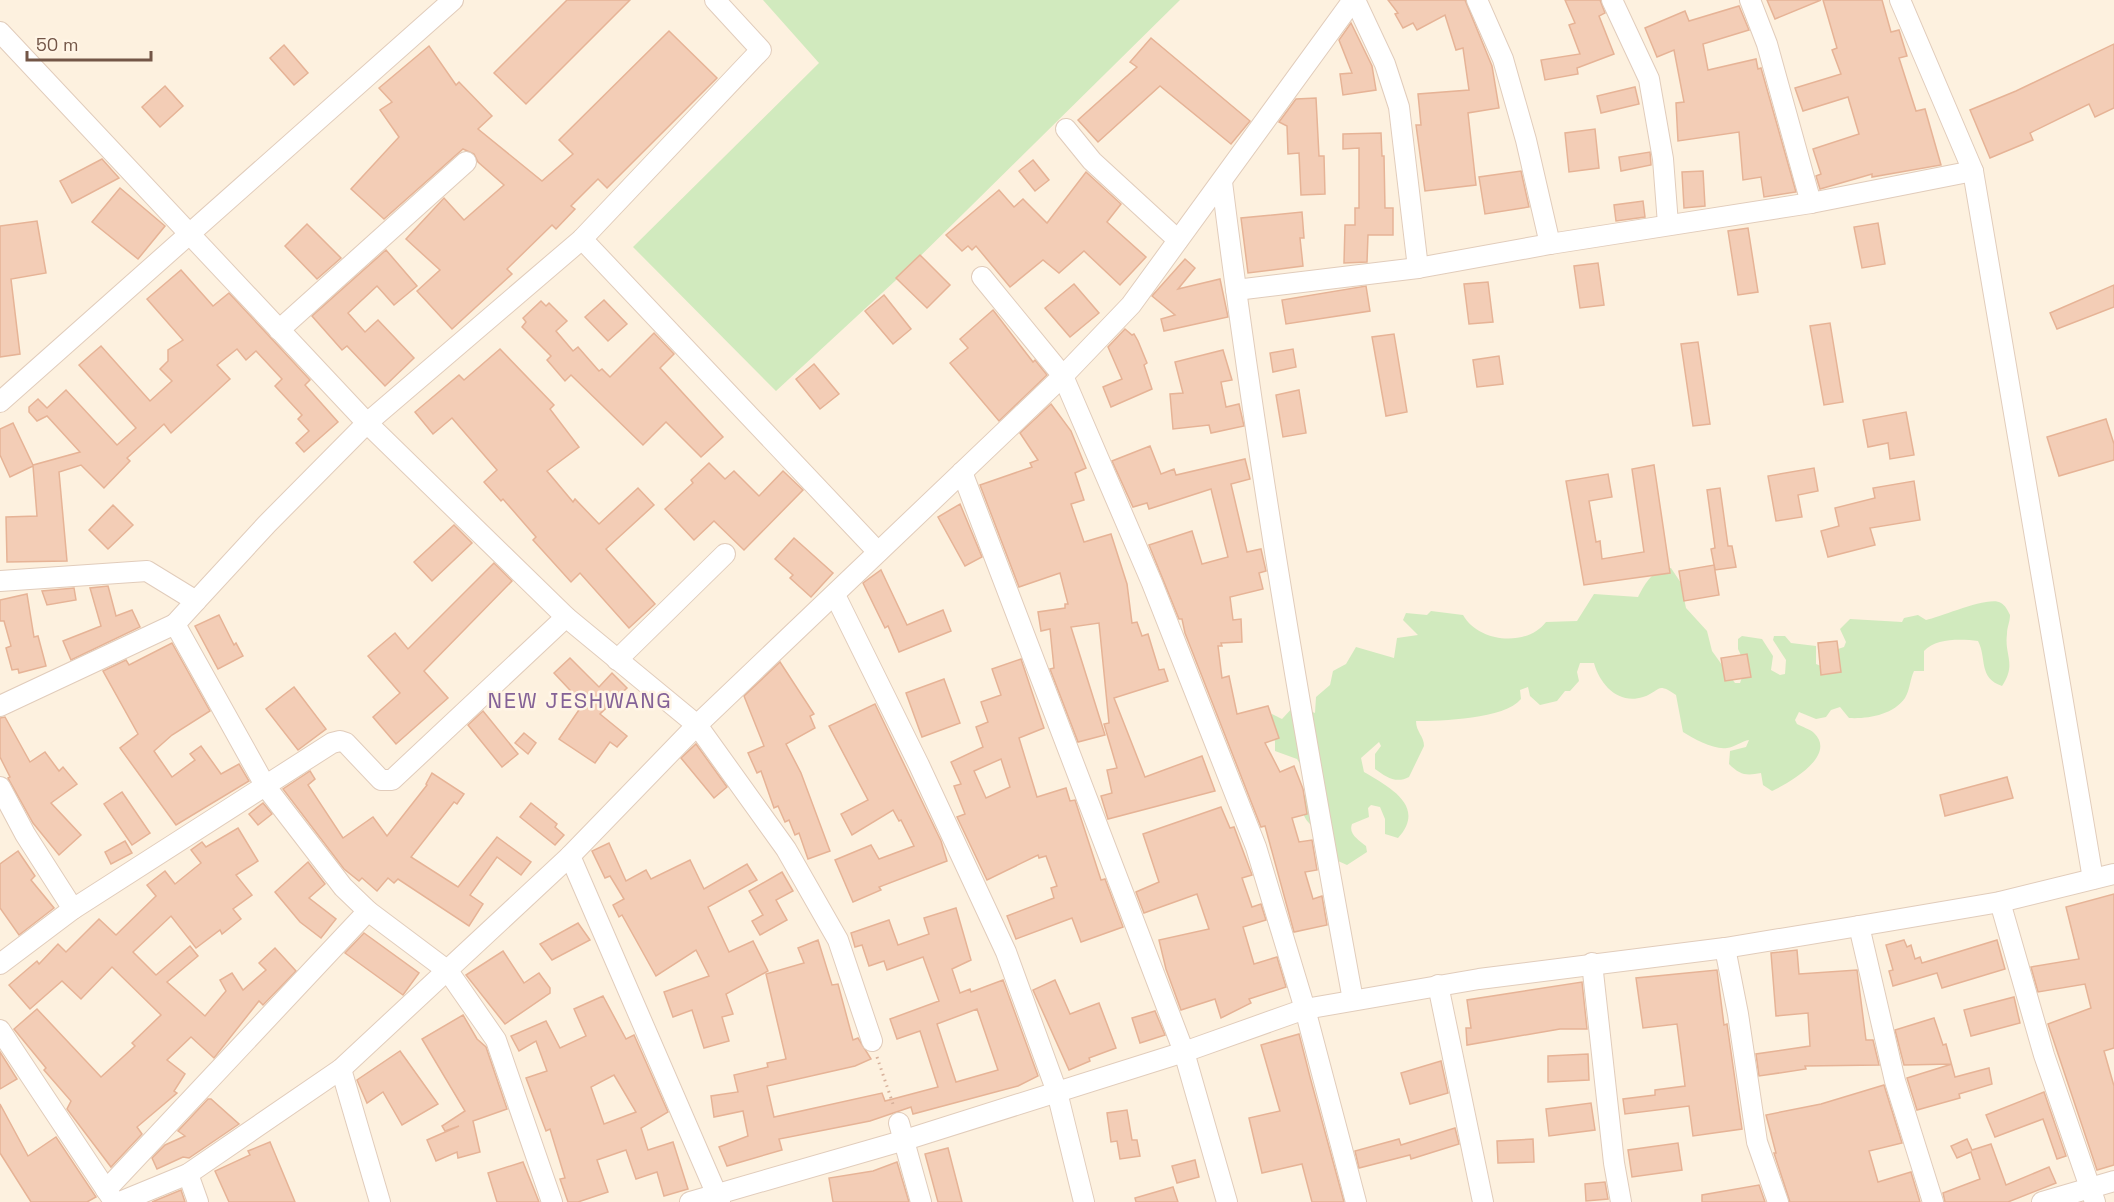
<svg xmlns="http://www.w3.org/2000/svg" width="2114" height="1202" font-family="'Space Grotesk',sans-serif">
	<rect width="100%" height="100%" fill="#fdf1df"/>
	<g fill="#d1eabe">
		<polygon points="763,0 1180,0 895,281 776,391 633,247 819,63"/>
		<path d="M1671 568 1681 583 1686 608 1707 631 1712 651 1735 683H1740L1746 666 1738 649V639L1742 636 1762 639 1773 656 1771 670 1780 675 1785 674 1786 660 1773 640 1774 636H1785L1791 643 1816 646V664L1821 666 1835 650 1844 647 1846 642 1840 629 1850 619 1902 622 1904 618 1918 615 1926 620C1941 617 1990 595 2001 603 2005 605 2008 611 2010 615 2010 622 2007 627 2007 634 2004 655 2017 664 2002 686 1978 678 1987 658 1978 641 1961 639 1936 638 1924 651V671H1914C1910 679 1910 690 1905 698 1893 715 1868 719 1849 718L1840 707 1831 710 1826 717 1816 719 1799 712 1795 720 1797 724C1802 727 1810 729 1814 733 1838 756 1787 784 1772 791L1763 785 1761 773C1746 776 1740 775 1729 764L1730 751 1746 747 1749 740C1742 741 1735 747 1727 748 1714 750 1694 739 1683 732L1676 695C1656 681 1661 691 1643 697 1619 705 1600 685 1594 663H1580L1577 672 1579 681 1570 691H1565L1557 701 1540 705 1530 696 1528 687 1520 690 1521 699C1505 719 1441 721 1416 721 1416 732 1424 736 1424 746L1409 777C1396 784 1386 777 1375 769V754L1381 746 1379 742 1361 758 1364 772C1389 787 1427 806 1398 838L1385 834V819L1380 807 1371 805 1368 808 1369 817 1352 824C1348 834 1359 840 1366 846L1367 852 1347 865 1329 857 1323 834C1290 813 1308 806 1306 776 1305 771 1300 764 1297 759L1275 751V741L1265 724 1272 714 1282 719 1295 705 1315 713 1316 697 1330 685 1333 671 1346 664 1356 647 1394 658 1397 638 1418 635 1403 620 1406 613 1427 615 1431 611 1463 615C1479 643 1527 647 1546 622L1577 621 1594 594 1638 597C1646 582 1653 569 1671 568Z"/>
	</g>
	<g fill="#f3cdb6" stroke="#e6b396" stroke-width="1.5" fill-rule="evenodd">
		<polygon points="567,0 630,0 526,104 494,73"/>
		<polygon points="1388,0 1465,0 1492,66 1499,108 1468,113 1476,185 1425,191 1416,125 1421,125 1418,94 1469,90 1463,48 1456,50 1445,15 1417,30 1413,23 1403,28 1395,14 1398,13"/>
		<polygon points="1565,0 1600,0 1605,13 1599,16 1614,54 1577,68 1578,74 1545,80 1541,60 1580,54 1569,25 1575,23"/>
		<polygon points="1767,0 1821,0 1775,19"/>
		<polygon points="1823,0 1882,0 1891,32 1899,30 1907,56 1899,58 1916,111 1925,109 1941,165 1872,177 1872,174 1820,189 1816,176 1821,174 1813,149 1859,134 1848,97 1803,111 1795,88 1841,74 1832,50 1837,48"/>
		<polygon points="1739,6 1749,30 1703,44 1708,70 1756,59 1758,69 1761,68 1796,192 1764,197 1761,177 1743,180 1739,132 1678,141 1676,103 1684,102 1674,50 1657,57 1645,28 1685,11 1689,21"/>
		<polygon points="1351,23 1372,66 1376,90 1343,95 1340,74 1352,73 1339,40"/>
		<polygon points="669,31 717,78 607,188 598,179 571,206 575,209 556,229 552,225 507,269 512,274 452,329 417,291 440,270 406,239 444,198 464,220 504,185 478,162 474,154 463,149 384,219 351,189 399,137 380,110 392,102 379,88 429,46 456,85 459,82 492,116 478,129 542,181 573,154 559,140"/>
		<polygon points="1151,38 1250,121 1231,144 1160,86 1098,142 1078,120 1137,67 1130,62"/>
		<polygon points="2114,44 2114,108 2095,117 2089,104 2030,133 2033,140 1990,158 1970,110 2016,91"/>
		<polygon points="284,45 308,73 294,85 270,58"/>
		<polygon points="165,86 183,106 160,127 142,107"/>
		<polygon points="1635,87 1639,104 1601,113 1597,96"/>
		<polygon points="1316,98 1319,156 1324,156 1325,194 1301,195 1299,153 1288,154 1287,126 1279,122 1296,99"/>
		<polygon points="1595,129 1599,168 1569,172 1565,133"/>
		<polygon points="1381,133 1382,156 1384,156 1385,208 1393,208 1393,235 1368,235 1367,262 1344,263 1345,225 1355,225 1355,208 1359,208 1359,148 1343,149 1343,134"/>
		<polygon points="1650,152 1651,165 1621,171 1619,157"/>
		<polygon points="102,159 119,178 72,203 60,181"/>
		<polygon points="1033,160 1049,180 1035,191 1019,171"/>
		<polygon points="1521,171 1529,207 1485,214 1479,177"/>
		<polygon points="1703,171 1705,206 1684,208 1682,172"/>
		<polygon points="1086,172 1121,204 1107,222 1146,257 1120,285 1084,251 1059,273 1043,260 1010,287 976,246 972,250 968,246 962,251 946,235 999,190 1014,207 1023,199 1047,223"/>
		<polygon points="120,188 165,226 138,259 92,222"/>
		<polygon points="1643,201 1645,217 1616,221 1614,205"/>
		<polygon points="1302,212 1304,238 1300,238 1303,266 1248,273 1241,218"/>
		<polygon points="37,221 46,273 11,279 20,354 0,357 0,226"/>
		<polygon points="1878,223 1885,264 1862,268 1854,227"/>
		<polygon points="307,224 341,258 317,279 285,246"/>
		<polygon points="1748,228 1758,292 1738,295 1728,231"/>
		<polygon points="386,250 417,286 394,305 377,286 348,313 365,332 378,320 414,358 385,386 347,346 342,350 312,316"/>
		<polygon points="920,255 950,285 927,308 896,278"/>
		<polygon points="1185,259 1195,268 1178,289 1220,279 1228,317 1164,331 1161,319 1175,315 1152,296"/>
		<polygon points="1598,263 1604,305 1580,308 1574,266"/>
		<polygon points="181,270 213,306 229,293 310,380 305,385 338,422 304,452 296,443 309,431 298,419 302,415 275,386 282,379 256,351 246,360 237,349 217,365 230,379 171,433 164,424 127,458 130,461 104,488 81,465 59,472 67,561 7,562 6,517 37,516 33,466 10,477 0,455 0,429 13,423 33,465 80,452 47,416 37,421 29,412 29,407 38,399 47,408 66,390 117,445 136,428 79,365 101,346 150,401 172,381 160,369 168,361 168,350 183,340 147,299"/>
		<polygon points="1488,282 1493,322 1469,324 1464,284"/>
		<polygon points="1074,284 1099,313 1070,337 1045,308"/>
		<polygon points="2114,285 2114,307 2057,329 2050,313"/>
		<polygon points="1366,286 1370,311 1286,324 1282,300"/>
		<polygon points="884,295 911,329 893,344 865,311"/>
		<polygon points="604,300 627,324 608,341 585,317"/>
		<polygon points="541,301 546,306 549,303 567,321 556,331 573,351 578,347 599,371 602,369 610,377 654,333 674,354 660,368 723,437 701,457 666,422 643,445 571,375 565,381 547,360 551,356 522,327 526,322 523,318"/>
		<polygon points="993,310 1033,362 1035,360 1047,375 999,421 950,363 968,348 960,339"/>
		<polygon points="1830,323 1843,402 1824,405 1810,326"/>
		<polygon points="1125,329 1132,335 1134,334 1138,341 1147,363 1144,365 1152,389 1111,407 1103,387 1122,379 1108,347"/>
		<polygon points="1394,334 1407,412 1386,416 1372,337"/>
		<polygon points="1698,342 1710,424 1693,426 1681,344"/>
		<polygon points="500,349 554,405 550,409 579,447 547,471 573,502 575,499 599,524 638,488 654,505 606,549 655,604 629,628 580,573 571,582 533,540 536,537 503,499 501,501 484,482 497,470 452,418 433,434 415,412 459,375 464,380"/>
		<polygon points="1293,349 1296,367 1273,372 1270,353"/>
		<polygon points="1223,350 1232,380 1221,382 1226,407 1239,404 1244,426 1211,433 1209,425 1173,429 1170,394 1183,393 1175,362"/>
		<polygon points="1499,356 1503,384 1477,387 1473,360"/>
		<polygon points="814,364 839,394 820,409 796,379"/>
		<polygon points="1299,390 1306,433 1283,437 1276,395"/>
		<polygon points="1051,404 1071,431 1086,468 1075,473 1084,500 1071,504 1084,542 1111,534 1127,584 1132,623 1137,622 1142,636 1148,634 1159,670 1164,669 1168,681 1114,698 1145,777 1202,756 1215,791 1108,819 1101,796 1112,793 1107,770 1117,768 1104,724 1109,723 1099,623 1071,627 1105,735 1078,742 1050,669 1054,668 1050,629 1041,631 1038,612 1065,608 1065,604 1068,604 1060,573 1019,587 980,485 1032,467 1030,463 1038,460 1020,433"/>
		<polygon points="1906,412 1914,455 1890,459 1888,443 1868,447 1863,420"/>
		<polygon points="2106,419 2114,444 2114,460 2059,476 2047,437"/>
		<polygon points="1150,446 1161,474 1174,469 1176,475 1245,459 1250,479 1231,484 1247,552 1261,549 1266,571 1259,573 1263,589 1230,597 1233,620 1241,619 1242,642 1221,643 1222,646 1218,646 1222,678 1229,676 1237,714 1268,706 1279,738 1265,743 1280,772 1294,766 1303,789 1307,814 1292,818 1299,842 1312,840 1317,870 1305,872 1313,899 1322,896 1327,925 1294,932 1265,826 1261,827 1185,633 1182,619 1179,619 1149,545 1192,531 1202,564 1228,557 1211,489 1149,509 1147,503 1133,507 1112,461"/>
		<polygon points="709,463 725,479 734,471 759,496 783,471 803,490 744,550 714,521 694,540 665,509 693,483 691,480"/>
		<polygon points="1654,465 1670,573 1584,585 1566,481 1608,474 1612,497 1589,501 1596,542 1600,541 1602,559 1644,552 1632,469"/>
		<polygon points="1814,468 1818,491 1798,495 1802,517 1776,521 1768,476"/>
		<polygon points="1914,481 1920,520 1870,528 1875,545 1828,557 1821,531 1839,526 1835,508 1875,498 1873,488"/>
		<polygon points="1720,488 1728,546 1732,546 1736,567 1715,570 1711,549 1715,548 1707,490"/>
		<polygon points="960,504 982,557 965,566 938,517"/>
		<polygon points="113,505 133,525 108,549 89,530"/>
		<polygon points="454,525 472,543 432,581 414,562"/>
		<polygon points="794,538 833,573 811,597 790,578 793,575 775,559"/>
		<polygon points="494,563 512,581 424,671 448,698 396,744 373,717 400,693 368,656 395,633 408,649"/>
		<polygon points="1714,565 1719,595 1684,601 1679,571"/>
		<polygon points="881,570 907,625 943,610 951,631 899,652 888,626 885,628 863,583"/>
		<polygon points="108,586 116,616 132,610 140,627 71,660 63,641 101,626 90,588"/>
		<polygon points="74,588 76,600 47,605 42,591"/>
		<polygon points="27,594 34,637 38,636 46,666 19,673 18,669 12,670 6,648 11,646 4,621 0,621 0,600"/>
		<polygon points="219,615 234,645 236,643 243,656 218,669 195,626"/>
		<polygon points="1837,641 1841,672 1821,675 1818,643"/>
		<polygon points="172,643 210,711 172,735 154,751 172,777 195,760 190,754 201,746 221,774 239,764 249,781 176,825 120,748 138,734 103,671 126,660 129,665"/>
		<polygon points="1747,654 1751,677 1725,681 1721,658"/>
		<polygon points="570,658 599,687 612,673 627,688 600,714 627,736 617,747 610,742 595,763 559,739 583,704 554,673"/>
		<path d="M1021 659 1044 728 1019 738 1037 797 1066 788 1070 801 1075 800 1101 880 1105 879 1123 927 1081 942 1072 918 1016 939 1007 916 1054 898 1051 888 1057 886 1046 856 1039 858 1038 855 987 880 957 817 965 814 954 786 961 784 951 762 983 747 976 727 988 722 981 702 1001 695 992 669ZM1001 759 1010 787 986 798 974 771Z"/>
		<polygon points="780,662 814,714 810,716 815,728 786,744 801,773 830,851 808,859 799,833 795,835 789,820 785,822 778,806 774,808 761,771 757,773 748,753 764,746 744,696"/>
		<polygon points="944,679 960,723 922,737 906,693"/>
		<polygon points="294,687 326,729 298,750 266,709"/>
		<polygon points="875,704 941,841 947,861 879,887 881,890 853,902 835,860 871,845 879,859 914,846 901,820 899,821 893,810 852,835 841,814 868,800 829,726"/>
		<polygon points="483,711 518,754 502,767 468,725"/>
		<polygon points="5,717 30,762 45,752 59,771 63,767 77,784 51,803 81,835 59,855 33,823 8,778 10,777 0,757 0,718"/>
		<polygon points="524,733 536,743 528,754 515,743"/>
		<polygon points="696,744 727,787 714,798 681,758"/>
		<polygon points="310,771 315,779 308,785 343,838 373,817 387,836 427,785 426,784 432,773 464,794 457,804 454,802 411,857 458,887 497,837 531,862 521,875 497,857 470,895 483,904 469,926 398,879 394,883 388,878 377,891 362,878 359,881 344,869 283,789"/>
		<polygon points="2007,777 2013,798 1945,816 1940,795"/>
		<polygon points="122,792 150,833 132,845 104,804"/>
		<polygon points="263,803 272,814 258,825 249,814"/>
		<polygon points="531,803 557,824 555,827 564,835 555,845 520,817"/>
		<polygon points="1221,807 1230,828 1234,827 1252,875 1242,878 1252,907 1261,904 1266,920 1243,927 1254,964 1277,957 1286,987 1249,999 1251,1003 1221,1018 1215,999 1181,1010 1166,969 1159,940 1209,929 1197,894 1144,913 1136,892 1159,882 1143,834"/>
		<polygon points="238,828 258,861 236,875 252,895 233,909 241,919 222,934 220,930 196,948 171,916 133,952 156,975 190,946 198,956 167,982 205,1016 226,991 220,980 232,973 243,990 266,970 259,963 275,948 296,971 263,1005 259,1001 214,1058 191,1037 167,1060 185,1074 174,1091 177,1093 137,1127 142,1134 111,1167 67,1109 71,1101 44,1070 46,1068 14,1029 37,1009 101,1077 135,1046 132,1043 161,1015 112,967 81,999 62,981 30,1009 9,985 37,961 39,964 58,944 66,952 99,919 116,935 156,896 147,885 165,871 175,884 201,863 191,850 202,842 206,847"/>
		<polygon points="125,841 132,853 111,864 105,852"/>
		<polygon points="609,843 626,881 646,870 651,879 690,860 704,889 747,864 757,880 708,907 729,952 753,941 768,971 726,994 733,1014 722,1017 729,1041 704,1048 692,1010 673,1017 664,992 709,976 696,950 656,976 622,915 619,917 613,905 624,899 610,876 605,878 592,851"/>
		<polygon points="18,851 35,876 31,880 54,908 19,935 0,908 0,864"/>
		<polygon points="308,862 325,884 309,898 336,919 321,938 300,922 275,892"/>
		<polygon points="782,872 793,891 776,900 787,920 760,935 752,921 763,915 749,891"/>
		<polygon points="2114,894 2114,1048 2104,1051 2114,1086 2114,1165 2097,1170 2048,1024 2091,1008 2085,984 2038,992 2031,967 2079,959 2066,907"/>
		<path d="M956 908 971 960 952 969 960 993 970 989 971 992 1003 980 1038 1076 1018 1086 913 1114 911 1107 870 1121 779 1139 782 1150 727 1166 719 1147 748 1136 743 1111 714 1117 711 1096 738 1092 734 1075 768 1067 767 1063 786 1059 766 974 804 963 798 948 818 940 832 985 838 984 853 1040 858 1038 871 1059 855 1066 767 1086 774 1117 882 1093 885 1101 938 1087 920 1031 897 1039 890 1019 939 1001 923 957 887 970 884 961 869 966 862 945 855 947 851 933 889 920 898 945 929 934 924 918ZM977 1009 998 1070 956 1082 937 1024Z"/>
		<polygon points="578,923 590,940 552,960 540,944"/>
		<polygon points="364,933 419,973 403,995 345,953"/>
		<polygon points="1904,940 1907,947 1911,945 1915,959 1920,957 1922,963 1997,940 2005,969 1942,988 1937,973 1893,986 1889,971 1893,970 1886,945"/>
		<polygon points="1797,950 1799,974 1857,970 1866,1040 1873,1040 1879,1065 1805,1066 1806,1069 1759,1076 1756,1054 1810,1046 1808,1013 1776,1016 1771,953"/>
		<polygon points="503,951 524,983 539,973 550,988 550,993 505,1024 466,975"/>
		<polygon points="1717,970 1724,1025 1727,1024 1742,1129 1693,1136 1689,1106 1625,1114 1623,1099 1655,1095 1655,1090 1685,1086 1677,1024 1643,1028 1636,978"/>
		<polygon points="1055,980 1070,1014 1099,1003 1116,1048 1089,1058 1090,1061 1069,1070 1033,990"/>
		<polygon points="1582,982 1587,1029 1560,1029 1467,1045 1466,1028 1471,1028 1467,1000"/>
		<path d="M603 996 626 1039 634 1035 668 1112 641 1128 648 1150 673 1142 688 1189 664 1196 657 1172 636 1179 626 1150 597 1160 608 1192 578 1202H568L560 1179 565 1178 550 1129 546 1131 526 1078 547 1071 536 1041 519 1051 511 1036 546 1021 560 1048 586 1036 574 1009ZM614 1075 636 1112 604 1124 591 1087Z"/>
		<polygon points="2014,997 2020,1023 1971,1036 1964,1010"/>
		<polygon points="1155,1011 1165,1035 1140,1043 1132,1018"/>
		<polygon points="463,1015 477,1039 486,1047 507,1109 473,1121 480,1152 458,1158 457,1152 436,1161 427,1140 459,1126 445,1131 442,1126 465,1111 422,1039"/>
		<polygon points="1934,1018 1943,1045 1946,1044 1955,1077 1989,1068 1992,1084 1959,1094 1960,1098 1917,1110 1907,1078 1952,1064 1904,1065 1895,1030"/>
		<polygon points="1299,1034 1310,1077 1344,1202 1312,1202 1302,1164 1262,1173 1249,1118 1280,1111 1261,1045"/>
		<polygon points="400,1051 438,1104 402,1125 383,1092 367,1103 357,1080"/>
		<polygon points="0,1052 17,1079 0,1089"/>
		<polygon points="1588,1054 1589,1080 1548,1082 1548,1056"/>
		<polygon points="1441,1061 1448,1093 1410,1104 1401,1073"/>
		<polygon points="1884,1085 1902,1143 1869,1151 1878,1182 1911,1172 1920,1202 1790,1202 1774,1153 1776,1153 1766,1115 1821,1104"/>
		<polygon points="2044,1092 2066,1156 2057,1159 2043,1119 1995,1137 1986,1115"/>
		<polygon points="208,1099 211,1099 239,1124 189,1158 183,1157 157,1169 152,1158 165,1145 185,1136 178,1131"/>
		<polygon points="1591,1103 1595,1130 1549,1136 1546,1109"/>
		<polygon points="0,1104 28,1156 56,1137 96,1197 87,1202 31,1202 0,1153"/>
		<polygon points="1127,1110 1132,1140 1137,1140 1140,1156 1120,1159 1117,1141 1111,1142 1107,1113"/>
		<polygon points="1455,1128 1459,1144 1411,1159 1410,1155 1359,1168 1355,1151 1399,1139 1401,1145"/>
		<polygon points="1533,1139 1534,1162 1498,1163 1497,1141"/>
		<polygon points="1967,1139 1972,1150 1991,1144 2006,1185 2049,1167 2056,1183 2008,1202 1945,1202 1943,1193 1980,1179 1971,1152 1957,1158 1951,1146"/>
		<polygon points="270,1142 295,1202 229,1202 215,1171 250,1155 248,1151"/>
		<polygon points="1678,1143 1682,1170 1632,1177 1628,1150"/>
		<polygon points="948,1148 962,1202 938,1202 925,1154"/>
		<polygon points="1195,1160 1199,1177 1177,1183 1172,1166"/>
		<polygon points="523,1162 539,1202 497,1202 488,1173"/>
		<polygon points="897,1162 909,1202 833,1202 829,1178 873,1171"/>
		<polygon points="1605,1182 1608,1199 1586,1201 1585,1184"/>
		<polygon points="1759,1185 1765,1202 1702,1202 1702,1195"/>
		<polygon points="1173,1187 1178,1202 1136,1202 1135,1198"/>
		<polygon points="181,1190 185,1202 152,1202"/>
	</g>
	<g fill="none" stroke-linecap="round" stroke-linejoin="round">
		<defs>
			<g id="minor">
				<polyline points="1355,0 1385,64 1399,107 1418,268"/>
				<polyline points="1477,0 1503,59 1526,140 1550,244"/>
				<polyline points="1612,0 1649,79 1663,159 1668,224"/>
				<polyline points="1750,0 1767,44 1811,203"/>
				<polyline points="1900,0 1973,171 2093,879"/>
				<polyline points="0,32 367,423 566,617 697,725 786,849 838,940 872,1041"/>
				<polyline points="1066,129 1092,161 1178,240"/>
				<path d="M1222 182C1256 456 1303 728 1353 1000"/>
				<polyline points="582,239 878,552"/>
				<polyline points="982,277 1063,376 1152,583 1256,847 1305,1009 1356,1202"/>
				<polyline points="1236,290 1418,268 1550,244 1811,203 1973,171"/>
				<polyline points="279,330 466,162"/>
				<polyline points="0,402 453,0"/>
				<polyline points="962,472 1184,1052 1227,1202"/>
				<polyline points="0,581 147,571 196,601 175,624 266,787 343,887 368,911 448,971 496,1040 552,1202"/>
				<polyline points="835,595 919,765 1006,952 1057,1092 1084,1202"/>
				<polyline points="196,601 267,524 367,423 582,239 761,50 715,0"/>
				<polyline points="617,660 725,554"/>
				<polyline points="0,706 175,624"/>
				<polyline points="0,787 25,834 73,909"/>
				<polyline points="570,856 720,1202"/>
				<polyline points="2000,902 2044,1055 2095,1202"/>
				<polyline points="1859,926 1895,1081 1933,1202"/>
				<polyline points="1725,948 1738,1014 1757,1142 1778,1202"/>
				<polyline points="1592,963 1614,1163 1621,1202"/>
				<polyline points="0,964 73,909 332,743 340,741 346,743 381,780 392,780 566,617"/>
				<polyline points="1438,985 1483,1202"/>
				<polyline points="0,1030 113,1200"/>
				<polyline points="341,1069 380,1202"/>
				<polyline points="899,1123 921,1202"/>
				<polyline points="188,1174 198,1202"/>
				<polyline points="106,1190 368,911"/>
				<polyline points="120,1202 188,1174 341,1069 570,856 697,725 1063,376 1131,305 1353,0"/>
				<polyline points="690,1202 905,1140 1184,1052 1305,1009 1479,979 1725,948 1859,926 2000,902 2114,874"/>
				<polyline points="2042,1202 2114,1181"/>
			</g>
		</defs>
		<use href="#minor" stroke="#e1ccbb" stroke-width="22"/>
		<polyline stroke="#d7b09a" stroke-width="3" stroke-dasharray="1.5 4.5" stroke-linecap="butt" points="877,1057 894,1107"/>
		<use href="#minor" stroke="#fff" stroke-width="20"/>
	</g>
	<g text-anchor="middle" stroke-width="5" stroke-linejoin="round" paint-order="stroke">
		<g font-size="22" letter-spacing="1.5" fill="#846297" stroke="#fff5e6">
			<text x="580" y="708">NEW JESHWANG</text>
		</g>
	</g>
	<path d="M27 51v9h124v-9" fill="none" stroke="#735647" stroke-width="3"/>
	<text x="36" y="51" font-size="18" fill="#735647" stroke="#fff5e6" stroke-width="4.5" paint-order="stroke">50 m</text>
</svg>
